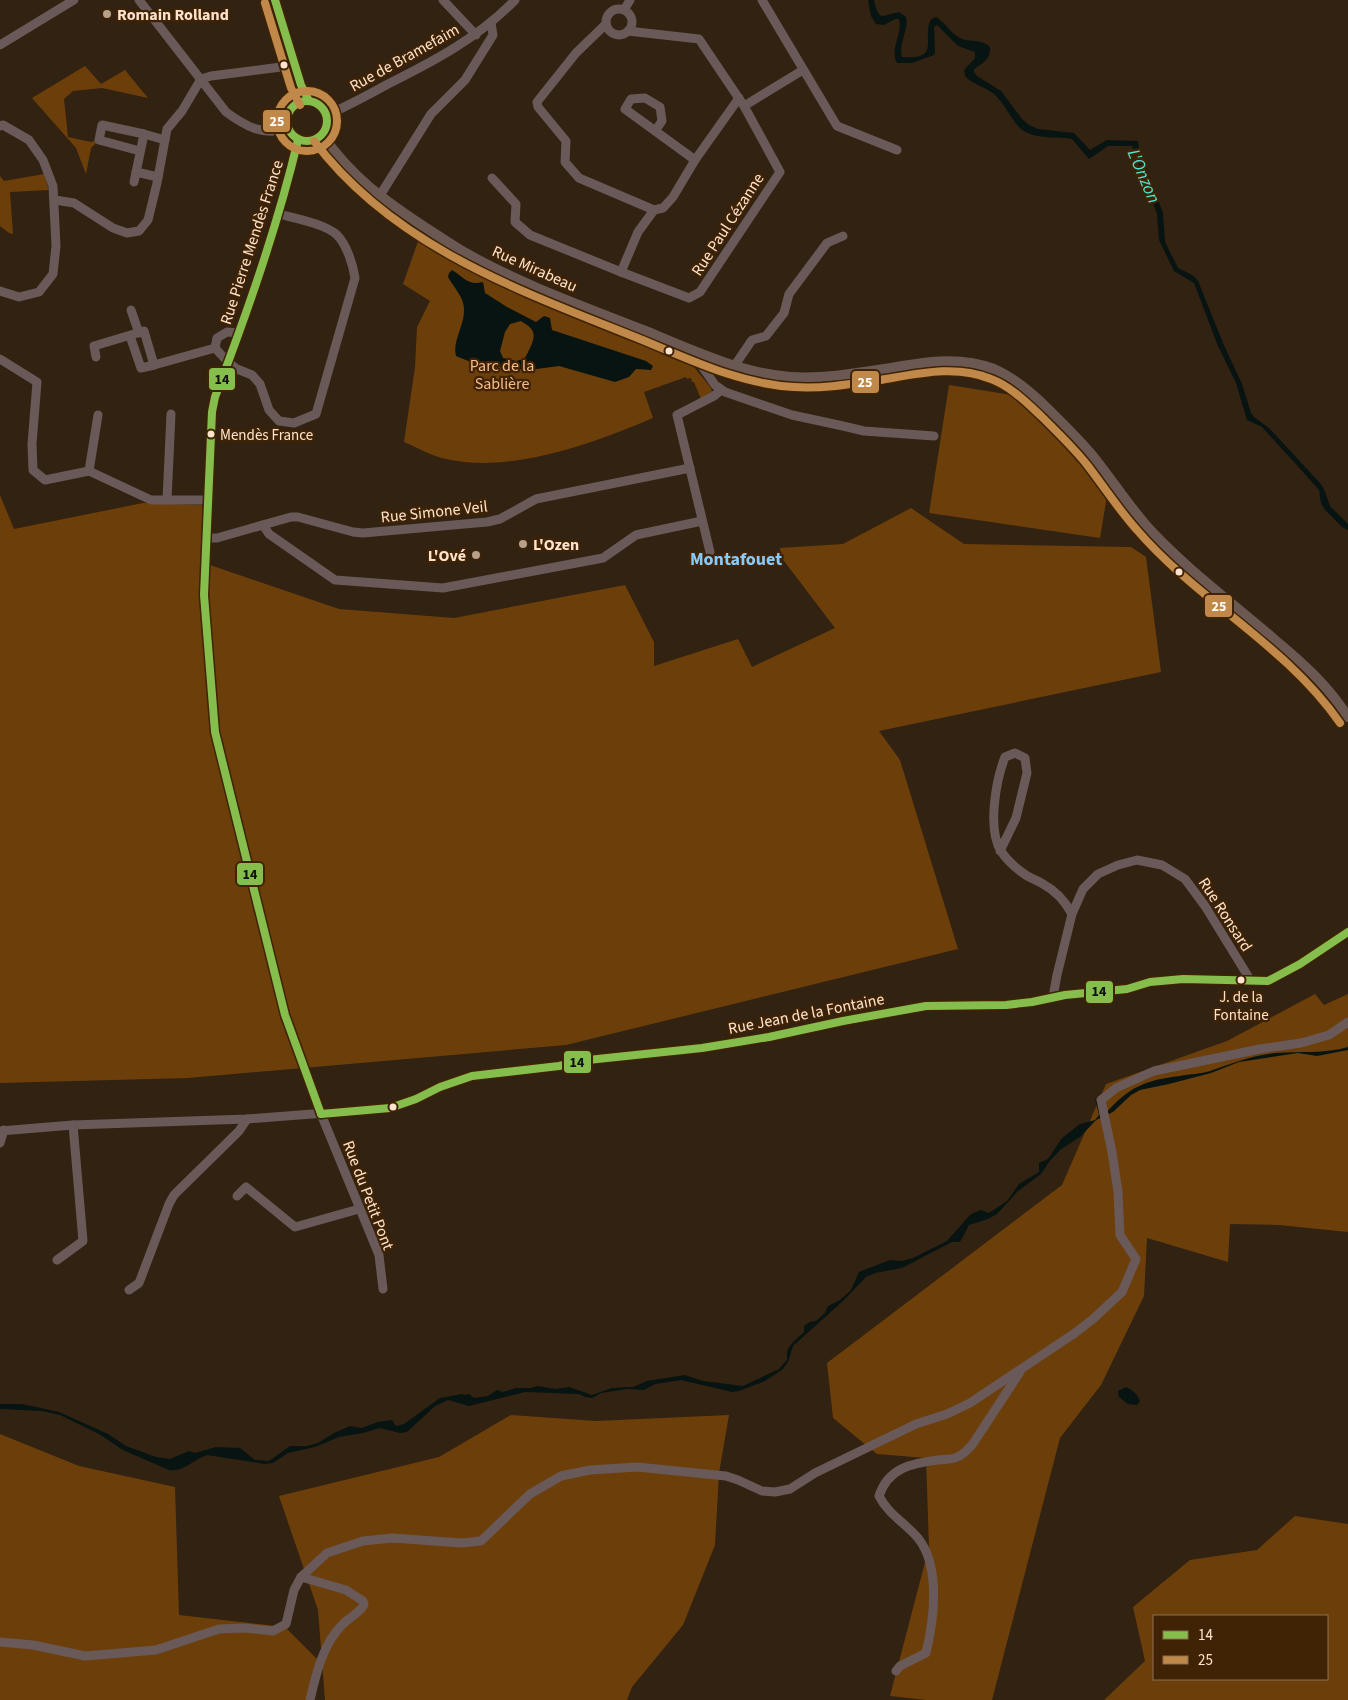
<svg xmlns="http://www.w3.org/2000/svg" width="1348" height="1700" font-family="'Source Sans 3',sans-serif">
	<rect width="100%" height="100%" fill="#322211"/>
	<g fill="#6c3f0a" fill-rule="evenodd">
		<polygon points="85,66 101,84 125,70 148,98 102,88 73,91 64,99 68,137 91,142 99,140 91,148 86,174 76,148 32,98"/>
		<polygon points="44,174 49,190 10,192 13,234 9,233 0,226 0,176 4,181"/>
		<path d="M421 233 472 264 496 276 542 296 681 351 711 388 712 392 710 395 701 399 694 382H692L691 378 687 379 686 377 644 392 653 418C594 443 511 474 446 459 432 456 418 448 404 442L415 367 417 327 430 301 403 284Z"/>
		<polygon points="949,385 1012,395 1035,411 1107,496 1100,538 929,513"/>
		<polygon points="0,495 14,529 143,503 202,505 210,565 339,609 454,618 625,585 654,642 654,666 738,639 752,667 835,628 781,557 780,548 843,544 911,508 964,544 1131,547 1146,557 1161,672 879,731 900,760 958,949 566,1045 188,1078 0,1083"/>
		<polygon points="1315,994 1324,1005 1348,994 1348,1232 1279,1225 1230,1224 1228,1262 1147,1238 1144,1296 1101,1385 1060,1438 992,1700 927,1700 890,1696 929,1547 926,1458 877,1454 833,1418 827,1363 1062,1185 1106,1084 1227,1041"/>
		<polygon points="511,1415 596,1421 729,1415 719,1473 715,1545 683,1625 632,1687 627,1700 325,1700 318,1610 279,1496 439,1457"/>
		<polygon points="0,1434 79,1466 175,1487 179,1615 285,1627 317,1659 311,1700 0,1700"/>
		<path d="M1295 1516 1348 1524V1700H1104L1145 1661 1133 1607 1190 1560 1257 1550ZM1154 1616H1327V1679H1154Z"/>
	</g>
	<g fill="#071411" fill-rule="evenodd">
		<path d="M868 0H874C879 22 881 16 899 12L906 17C909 30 898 44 902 57 942 60 921 39 931 19L936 17C945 22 950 33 960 38 970 43 981 38 990 47 991 59 983 63 974 69V72L977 76 1001 91 1022 119 1029 125 1038 129 1074 133 1090 150 1107 140 1138 141 1139 148 1163 213 1165 242 1178 268 1194 276 1198 281 1223 343 1242 384 1251 413 1254 417 1269 428 1320 483 1324 489 1330 506 1348 524V530L1342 527 1325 510 1321 503 1319 490 1303 472 1262 427 1247 420 1236 383 1218 346 1194 283 1174 271 1159 240 1157 214 1132 146H1108L1089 159 1072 139C1053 136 1026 141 1015 122 1008 113 1003 102 994 94 985 87 972 84 965 76L964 70 975 58V52L958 46 937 25 934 27 935 53 934 55 912 63H897C889 50 903 34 899 19H895L884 25 876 24 871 16Z"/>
		<path d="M452 270C464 277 468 286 483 282L485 293 507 307 536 322 544 316 550 318 552 330 646 361 653 366 651 370 636 369 629 377 615 382 559 366 529 370 473 363 456 356C452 341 465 325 464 309 464 297 454 288 448 277L449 273ZM521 321C534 329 537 333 530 348 528 352 527 355 524 359L516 361 503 358 500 351 505 332 510 324Z"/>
		<path d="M1348 1047V1050L1317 1056 1298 1053 1239 1062 1211 1073 1169 1084 1140 1090 1131 1095 1113 1112 1096 1120 1081 1136 1060 1150 1049 1162 1041 1174 1018 1191 997 1214 988 1219 969 1225 960 1242H952L902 1268 875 1273 866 1277 844 1300 793 1346 788 1362 783 1369 765 1381 739 1391 732 1392 681 1380 655 1384 644 1390 627 1389 601 1393 592 1398 585 1397 579 1394 525 1392 469 1406 448 1400 435 1406 407 1432 400 1433 380 1428 363 1433 339 1437 315 1447 288 1453 273 1463 265 1464 207 1455C193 1460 184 1472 169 1470L123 1450 99 1434 60 1415 42 1411 0 1409V1404H22L59 1412 108 1434 126 1446 156 1457 170 1459 189 1451 195 1453 216 1447 240 1448 255 1460 269 1461 290 1446H307L318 1443 334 1433 350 1426 361 1428 378 1422 392 1420 396 1426 404 1424 440 1398 462 1394 464 1395 469 1394 474 1398 488 1396 497 1390 503 1392 516 1388H531L538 1386 555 1389 569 1387 592 1395 612 1388 633 1387 647 1381 685 1375 703 1381 743 1386 779 1369 787 1360V1351L791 1344 804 1332V1326L810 1322 816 1321 825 1313 828 1306 840 1300 851 1290 859 1272 890 1260 902 1261 913 1258 947 1241 971 1214 981 1210 989 1213 1007 1201 1019 1184 1039 1172V1163L1048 1159 1062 1138 1080 1124 1095 1120 1099 1115 1095 1099 1105 1114C1129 1087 1145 1080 1180 1076 1190 1074 1201 1074 1210 1071 1233 1063 1252 1055 1276 1053 1300 1051 1325 1054 1348 1047Z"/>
		<path d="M1126 1387C1133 1390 1137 1394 1140 1401L1137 1405 1128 1404 1119 1397 1118 1391Z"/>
	</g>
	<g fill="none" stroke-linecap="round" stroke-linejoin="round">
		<g stroke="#695958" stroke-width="9">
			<path d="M139 0 226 112C245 126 264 137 288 128"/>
			<polyline points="443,0 476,35"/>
			<polyline points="762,0 837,126 897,150"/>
			<circle cx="619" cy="22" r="13"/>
			<polyline points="624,10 630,0"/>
			<polyline points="606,24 576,53 537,102 538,107 566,141 565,162 579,178 654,210 663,208 673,197 695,160 739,98"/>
			<polyline points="0,45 74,0"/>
			<polyline points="201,79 211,76 281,67"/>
			<polyline points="744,106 803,70"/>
			<path d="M327 115C348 106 368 95 388 84 434 61 478 38 515 0"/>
			<polyline points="0,126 3,125 29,140 43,160 53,186 56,246 53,274 39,292 19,297 0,291"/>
			<polyline points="655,131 662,121 660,107 645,98 631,99 625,109 695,160"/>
			<polyline points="144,134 165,140"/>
			<path d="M298 140C278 228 247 313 215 397L212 412 204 595 215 732 285 1015 321 1114 379 1255 383 1289"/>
			<polyline points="136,172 158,177"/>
			<polyline points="492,178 516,204 515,222 530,235 621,272 689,298 700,292 780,172 744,106 699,39 628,31"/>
			<polyline points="134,182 144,134 102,125 99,140 140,151"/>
			<polyline points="379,197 431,114 465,80 493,35 491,23"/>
			<polyline points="55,200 74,203 113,228 127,233 139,231 148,220 157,183 167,129 182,111 201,79"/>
			<polyline points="621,272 638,232 654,210"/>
			<polyline points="131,310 139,333"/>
			<path d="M238 333 227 332 217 338 215 348 228 362 237 369 252 375 260 384 269 410 279 421 294 423 316 414 355 278C353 265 347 245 337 235 326 224 294 218 279 214"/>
			<polyline points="130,336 141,368 154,365"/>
			<polyline points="700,353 699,359 701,365 715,385 725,392 792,415 843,426 864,431 934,436"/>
			<polyline points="96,357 94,346 144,331 154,365 215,348"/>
			<polyline points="0,359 37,382 32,444 33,470 45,480 89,471 151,500 209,500"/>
			<polyline points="735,365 752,340 766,336 784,313 789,294 827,243 843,236"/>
			<polyline points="89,471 98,415"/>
			<polyline points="167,500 171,414"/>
			<polyline points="263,525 269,534 335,580 443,588 603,558 636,535 702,521"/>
			<polyline points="208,538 217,538 291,517 298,517 353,532 363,533 487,522 500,519 536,499 690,468"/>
			<polyline points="710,552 677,415 714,396 721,390"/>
			<path d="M1000 851 1016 818 1027 773 1025 758 1015 753 1005 757C996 780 987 829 1001 851 1006 859 1016 868 1023 873 1029 878 1037 880 1043 884 1056 891 1065 901 1072 914"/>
			<polyline points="1053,997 1057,975 1072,914 1083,889 1098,874 1118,865 1137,860 1162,865 1185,879 1205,906 1251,981"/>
			<polyline points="0,1131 73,1125 247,1119 390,1108 416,1099 440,1087 472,1076 559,1066 588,1060 702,1048 769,1037 843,1021 926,1006 1006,1005 1032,1002 1065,995 1127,989 1150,982 1183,979 1268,981 1300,964 1348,932"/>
			<polyline points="0,1143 4,1130"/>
			<polyline points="237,1196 246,1187 295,1227 359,1209"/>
			<polyline points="57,1260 83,1241 73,1125"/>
			<polyline points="129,1290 139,1283 169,1204 174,1195 239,1131 247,1119"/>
			<path d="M301 1577 346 1590 363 1601 364 1605C358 1614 350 1617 343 1624 323 1643 316 1674 310 1700"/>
			<polyline points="0,1642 33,1645 85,1656 156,1650 219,1629 245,1628 273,1631 286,1624 294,1590 301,1577 327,1553 363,1541 392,1538 462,1543 481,1541 530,1494 561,1476 590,1470 637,1467 726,1476 738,1480 762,1491 775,1492 790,1489 815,1473 916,1424 947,1414 970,1403 1075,1333 1093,1319 1122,1292 1136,1259 1120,1235 1118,1192 1112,1152 1101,1100 1116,1088 1154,1071 1260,1049 1301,1043 1329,1035 1348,1022"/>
			<path d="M896 1671 900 1666 926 1653C934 1620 941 1567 918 1538 905 1523 888 1514 879 1496 888 1468 912 1463 938 1460 944 1459 952 1460 957 1457 963 1455 967 1450 972 1445L1020 1372"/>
		</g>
		<g stroke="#6b5852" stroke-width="10">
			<polyline points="275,0 301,85 309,101"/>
			<circle cx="307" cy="121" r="20"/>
			<path d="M322 135C352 177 381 198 423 226 439 236 454 247 471 256 525 286 585 307 643 330 687 348 742 374 790 377 821 379 853 374 884 369 921 363 957 355 994 369 1015 378 1033 394 1049 410 1065 426 1082 442 1096 460 1115 484 1132 511 1153 533 1189 571 1236 606 1275 640 1303 663 1328 686 1348 717"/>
		</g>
		<defs>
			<g id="bus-1">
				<polyline points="275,0 301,85 309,101"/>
				<circle cx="307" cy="121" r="20"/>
				<path d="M298 140C277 228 247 313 215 397L212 412 204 595 215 732 285 1015 321 1114"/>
				<polyline points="321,1114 390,1108 416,1099 440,1087 472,1076 559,1066 588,1060 702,1048 769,1037 843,1021 926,1006 1006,1005 1032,1002 1065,995 1127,989 1150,982 1183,979 1268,981 1300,964 1348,932"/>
			</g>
			<g id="bus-2">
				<polyline points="265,3 291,88 300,105"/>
				<circle cx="307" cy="121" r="30"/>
				<path d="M314 141C394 247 521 291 640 339 689 359 739 384 794 387 823 389 852 384 880 380 916 374 956 364 991 379 1010 386 1026 402 1041 416 1057 432 1074 448 1088 466 1104 487 1119 510 1137 530 1198 601 1286 645 1340 723"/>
			</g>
		</defs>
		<use href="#bus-1" stroke="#3f2304" stroke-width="11"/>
		<use href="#bus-2" stroke="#3f2304" stroke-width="11"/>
		<use href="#bus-1" stroke="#85be4c" stroke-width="8"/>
		<use href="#bus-2" stroke="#c0894a" stroke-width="8"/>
	</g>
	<g fill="#b7a08c" stroke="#3f2304" stroke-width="2">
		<circle cx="107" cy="14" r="5"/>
		<circle cx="523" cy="544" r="5"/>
		<circle cx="476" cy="555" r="5"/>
	</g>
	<g fill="#fee4cf" stroke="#3f2304" stroke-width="2">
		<circle cx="284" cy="65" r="4.5"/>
		<circle cx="669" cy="351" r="4.5"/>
		<circle cx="211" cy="434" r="4.5"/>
		<circle cx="1179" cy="572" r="4.5"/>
		<circle cx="1241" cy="980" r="4.5"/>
		<circle cx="393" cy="1107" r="4.5"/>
	</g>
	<g text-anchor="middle" stroke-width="4.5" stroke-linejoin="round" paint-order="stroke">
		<g font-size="15" fill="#fee4cf" stroke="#3f2304" text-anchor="start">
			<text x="220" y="440">Mendès France</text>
			<text x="1241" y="1002" text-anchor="middle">J. de la<tspan x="1241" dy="18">Fontaine</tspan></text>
		</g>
		<g font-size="16" font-weight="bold" fill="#fee4cf" stroke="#3f2304" text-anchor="start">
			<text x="117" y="20">Romain Rolland</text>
			<text x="533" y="550">L'Ozen</text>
			<text x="466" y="561" text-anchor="end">L'Ové</text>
		</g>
		<g font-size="16" fill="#fee4cf" stroke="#3f2304">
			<text transform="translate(404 57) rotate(-29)" y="6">Rue de Bramefaim</text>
			<text transform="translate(727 224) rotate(-57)" y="6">Rue Paul Cézanne</text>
			<text transform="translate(251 242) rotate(-72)" y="6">Rue Pierre Mendès France</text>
			<text transform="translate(535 268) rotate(24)" y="6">Rue Mirabeau</text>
			<text transform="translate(434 511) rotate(-6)" y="6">Rue Simone Veil</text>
			<text transform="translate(1226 914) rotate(57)" y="6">Rue Ronsard</text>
			<text transform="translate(806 1013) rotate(-11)" y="6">Rue Jean de la Fontaine</text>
			<text transform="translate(369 1195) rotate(69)" y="6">Rue du Petit Pont</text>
		</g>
		<g font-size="16" fill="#f7bd8a" stroke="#3f2304">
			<text x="502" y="371">Parc de la<tspan x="502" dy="18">Sablière</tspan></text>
		</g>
		<g font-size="18" font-style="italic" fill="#51e2cf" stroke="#3f2304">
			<text transform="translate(1144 176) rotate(67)" y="6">L'Onzon</text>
		</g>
		<g font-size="18" font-weight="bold" fill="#87cbfe" stroke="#3f2304">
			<text x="736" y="565">Montafouet</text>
		</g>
	</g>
	<g stroke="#3f2304" stroke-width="2">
		<rect x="262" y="109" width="29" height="24" rx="5" fill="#c0894a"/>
		<rect x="208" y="367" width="28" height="24" rx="5" fill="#85be4c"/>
		<rect x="851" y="370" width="29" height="24" rx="5" fill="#c0894a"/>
		<rect x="1204" y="594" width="29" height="24" rx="5" fill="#c0894a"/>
		<rect x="236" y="862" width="28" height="24" rx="5" fill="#85be4c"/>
		<rect x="1085" y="980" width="29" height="24" rx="5" fill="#85be4c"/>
		<rect x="563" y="1050" width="29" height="24" rx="5" fill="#85be4c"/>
	</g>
	<g font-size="14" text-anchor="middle" font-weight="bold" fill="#fff">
		<text x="277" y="126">25</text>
		<text x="865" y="387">25</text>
		<text x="1219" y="611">25</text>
	</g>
	<g font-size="14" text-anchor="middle" font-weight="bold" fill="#111">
		<text x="222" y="384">14</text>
		<text x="250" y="879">14</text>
		<text x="1099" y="996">14</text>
		<text x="577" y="1067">14</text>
	</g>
	<rect x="1153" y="1615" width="175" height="65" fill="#3f2304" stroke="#8b7055"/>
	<rect x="1163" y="1631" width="25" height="8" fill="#85be4c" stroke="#8b7055"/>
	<text x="1198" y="1640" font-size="15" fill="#fee4cf">14</text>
	<rect x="1163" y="1656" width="25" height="8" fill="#c0894a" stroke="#8b7055"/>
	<text x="1198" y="1665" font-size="15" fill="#fee4cf">25</text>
</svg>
